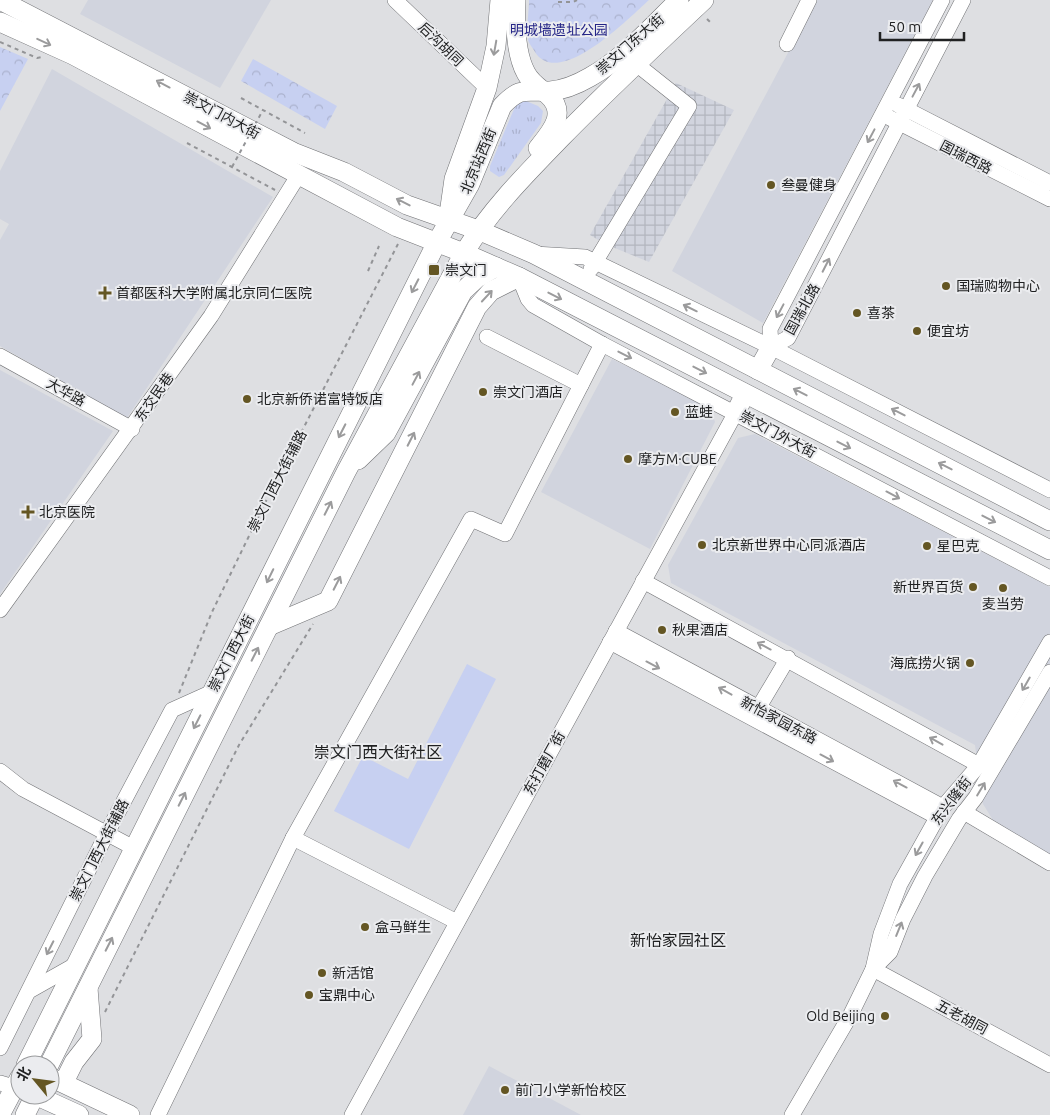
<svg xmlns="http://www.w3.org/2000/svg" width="1050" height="1115" font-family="Ubuntu,'Noto Sans SC',sans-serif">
	<defs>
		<pattern id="industrial-grid" width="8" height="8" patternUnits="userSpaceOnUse" patternTransform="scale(1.25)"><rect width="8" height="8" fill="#d1d4de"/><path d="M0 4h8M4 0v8" fill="none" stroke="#b3b6be"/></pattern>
		<pattern id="grass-tufts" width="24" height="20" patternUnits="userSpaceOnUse" patternTransform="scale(1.25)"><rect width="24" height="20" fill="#c7d0f1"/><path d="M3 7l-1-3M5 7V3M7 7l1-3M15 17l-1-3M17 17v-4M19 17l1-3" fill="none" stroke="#abb2ce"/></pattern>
		<pattern id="forest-crowns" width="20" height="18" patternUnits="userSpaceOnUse" patternTransform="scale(1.25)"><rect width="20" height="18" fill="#c7d0f1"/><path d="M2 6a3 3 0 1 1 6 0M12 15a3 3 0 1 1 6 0" fill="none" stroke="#abb2ce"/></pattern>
	</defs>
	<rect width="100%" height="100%" fill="#dedfe2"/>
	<g fill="#d1d4de">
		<polygon points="88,0 271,0 220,88 80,14"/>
		<polygon points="816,0 933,0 763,323 672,271"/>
		<polygon points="52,69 273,197 127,418 0,346 0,240 9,224 0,219 0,171"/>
		<polygon points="612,359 710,407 715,422 650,549 541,492"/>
		<polygon points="0,370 113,431 0,594"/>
		<polygon points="755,434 1050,587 1050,857 996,825 983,804 975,745 671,583 668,565 738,438"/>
		<polygon points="489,1066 581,1115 463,1115"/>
	</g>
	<polygon fill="url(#industrial-grid)" points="676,83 734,110 649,262 605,244 590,235"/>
	<polygon fill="url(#grass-tufts)" points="526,101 538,106 543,111 541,123 504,175 499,177 490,171 490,166 514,109 519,102"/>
	<g fill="url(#forest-crowns)">
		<path d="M529 0H649C630 17 559 90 535 52 533 48 528 43 528 39 526 27 529 12 529 0Z"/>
		<polygon points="0,47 28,59 0,111"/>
		<polygon points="253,59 337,106 325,129 241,81"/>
	</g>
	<polygon fill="#c7d0f1" points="467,664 496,679 409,849 334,811 363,756 408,779"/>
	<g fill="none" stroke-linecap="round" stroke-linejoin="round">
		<defs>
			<g id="minor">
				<polyline points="395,0 487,88"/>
				<polyline points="942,0 770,329 771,347 788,338 963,0"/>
				<polyline points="787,44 809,0"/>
				<polyline points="898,105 1050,183"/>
				<polyline points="890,118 1050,199"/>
				<polyline points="534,254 585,257 771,347 1050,490"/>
				<polyline points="591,269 689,106 635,63"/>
				<polyline points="519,277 528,299 533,305 602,344 1050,578"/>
				<polyline points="487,337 581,385"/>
				<polyline points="0,356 132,429"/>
				<polyline points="643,581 979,765"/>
				<polyline points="0,610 211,316 298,176"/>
				<polyline points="616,631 943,807"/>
				<polyline points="610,642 937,817"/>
				<polyline points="753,717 788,658"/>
				<polyline points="0,771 23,789 134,848"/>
				<polyline points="964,812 1050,863"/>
				<polyline points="293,838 457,922"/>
				<polyline points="874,968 890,952 903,919 925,876 959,819 976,797 1050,672"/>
				<polyline points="873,969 1050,1065"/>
				<polyline points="29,991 75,965"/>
				<polyline points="0,1048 107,833 172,710 212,692"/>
				<polyline points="0,1083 20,1089"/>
				<polyline points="158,1115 293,838 471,519 505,534 602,344"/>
				<polyline points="352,1115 736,412"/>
				<polyline points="792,1115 851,1014 873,969 881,934 900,884 943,807 979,765 1050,642"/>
			</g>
			<g id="major">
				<polyline points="0,0 293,152 344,172 407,205 478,230 534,254 1050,521"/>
				<path d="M516 0C515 22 515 53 526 73 531 83 540 88 548 95 568 113 551 132 538 148"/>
				<polyline points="0,22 73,55 397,227 464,253 519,277 1050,550"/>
				<polyline points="449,214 454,179 487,88 496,46 500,0"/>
				<polyline points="758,370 771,347"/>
				<polyline points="736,412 745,394"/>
				<polyline points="358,460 386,433 463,291 477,278 496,267"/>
				<polyline points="269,626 328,601 477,307 491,291 519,277"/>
				<path d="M26 1065 437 242 470 184 502 106C522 85 526 93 550 91 564 90 578 84 590 77 624 58 652 26 679 0"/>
				<path d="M49 1065 346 472 464 253C491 209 526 174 562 137 608 90 656 45 704 0"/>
				<polyline points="52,1078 130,1115"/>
				<polyline points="64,1082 74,1062 92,1039 88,988"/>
				<polyline points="35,1095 79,1115"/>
				<polyline points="0,1115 20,1077"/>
				<polyline points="25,1115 35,1095"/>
			</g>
		</defs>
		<use href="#minor" stroke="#717275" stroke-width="16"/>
		<use href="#major" stroke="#717275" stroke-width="20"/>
		<g stroke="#939497" stroke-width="2" stroke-dasharray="4 4" stroke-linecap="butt">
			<polyline points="558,2 573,2 577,0"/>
			<polyline points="707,19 712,24"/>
			<polyline points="0,42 37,58 42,57"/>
			<polyline points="241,98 305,133"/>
			<polyline points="187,143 275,190"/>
			<polyline points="368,271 379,246"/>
			<polyline points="179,693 212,612 267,499 398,244"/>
			<polyline points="105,1012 239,745 313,624"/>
		</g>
		<use href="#minor" stroke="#fff" stroke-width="15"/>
		<use href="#major" stroke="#fff" stroke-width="19"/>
		<polyline stroke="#939497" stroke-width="2" stroke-dasharray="4 4" stroke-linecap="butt" points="232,167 263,110"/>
	</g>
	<defs><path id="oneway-shaft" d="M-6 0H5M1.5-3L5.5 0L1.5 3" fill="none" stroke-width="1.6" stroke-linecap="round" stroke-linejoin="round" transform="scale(1.25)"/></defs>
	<g stroke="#9b9b9c">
		<use href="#oneway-shaft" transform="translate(44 42) rotate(25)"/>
		<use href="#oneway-shaft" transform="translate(495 48) rotate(100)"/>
		<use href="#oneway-shaft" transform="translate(163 84) rotate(-152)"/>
		<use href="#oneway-shaft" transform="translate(916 90) rotate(-62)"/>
		<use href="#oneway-shaft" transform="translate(204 125) rotate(28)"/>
		<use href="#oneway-shaft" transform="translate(871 136) rotate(118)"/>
		<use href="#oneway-shaft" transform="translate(403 202) rotate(-153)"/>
		<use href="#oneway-shaft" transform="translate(826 265) rotate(-63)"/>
		<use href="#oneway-shaft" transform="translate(415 286) rotate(117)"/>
		<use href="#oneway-shaft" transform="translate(487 296) rotate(-47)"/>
		<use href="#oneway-shaft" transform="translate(555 296) rotate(27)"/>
		<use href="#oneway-shaft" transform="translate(690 308) rotate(-154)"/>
		<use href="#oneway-shaft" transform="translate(780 311) rotate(118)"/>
		<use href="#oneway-shaft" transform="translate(625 355) rotate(27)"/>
		<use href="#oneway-shaft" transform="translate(700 370) rotate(27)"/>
		<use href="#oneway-shaft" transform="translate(416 378) rotate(-62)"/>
		<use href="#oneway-shaft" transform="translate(800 392) rotate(-153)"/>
		<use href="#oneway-shaft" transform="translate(898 412) rotate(-153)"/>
		<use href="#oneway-shaft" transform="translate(342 431) rotate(117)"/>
		<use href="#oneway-shaft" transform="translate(411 439) rotate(-63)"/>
		<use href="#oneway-shaft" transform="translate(844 445) rotate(27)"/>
		<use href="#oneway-shaft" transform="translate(945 466) rotate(-153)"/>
		<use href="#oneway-shaft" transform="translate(893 495) rotate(28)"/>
		<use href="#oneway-shaft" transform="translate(328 508) rotate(-63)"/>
		<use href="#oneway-shaft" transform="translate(989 519) rotate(27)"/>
		<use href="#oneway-shaft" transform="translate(270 576) rotate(116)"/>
		<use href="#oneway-shaft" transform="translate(337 583) rotate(-63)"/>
		<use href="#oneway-shaft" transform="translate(764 646) rotate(-152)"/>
		<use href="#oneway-shaft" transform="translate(255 654) rotate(-63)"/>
		<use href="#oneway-shaft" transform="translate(653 665) rotate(28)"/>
		<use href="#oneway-shaft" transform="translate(1026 684) rotate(120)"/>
		<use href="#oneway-shaft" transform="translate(725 691) rotate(-151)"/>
		<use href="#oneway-shaft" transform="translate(197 722) rotate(117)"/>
		<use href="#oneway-shaft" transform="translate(936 741) rotate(-151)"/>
		<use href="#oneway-shaft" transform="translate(827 758) rotate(28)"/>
		<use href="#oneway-shaft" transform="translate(900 784) rotate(-152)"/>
		<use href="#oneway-shaft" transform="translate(981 789) rotate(-59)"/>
		<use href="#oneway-shaft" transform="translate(182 799) rotate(-63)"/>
		<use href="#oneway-shaft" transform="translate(919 849) rotate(119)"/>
		<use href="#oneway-shaft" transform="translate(899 929) rotate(-68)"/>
		<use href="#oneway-shaft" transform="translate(109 944) rotate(-63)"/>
		<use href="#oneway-shaft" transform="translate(50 948) rotate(117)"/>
	</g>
	<g fill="#645623" stroke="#ebecef" stroke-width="2">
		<circle cx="771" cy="185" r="5"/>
		<rect x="428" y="264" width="12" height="12" rx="2.5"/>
		<circle cx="946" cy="286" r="5"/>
		<path d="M102.5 285.5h5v5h5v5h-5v5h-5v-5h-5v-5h5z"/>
		<circle cx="857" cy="313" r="5"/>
		<circle cx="917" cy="331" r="5"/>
		<circle cx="483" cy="392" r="5"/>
		<circle cx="247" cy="399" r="5"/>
		<circle cx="675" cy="412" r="5"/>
		<circle cx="628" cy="459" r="5"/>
		<path d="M25.5 504.5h5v5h5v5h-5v5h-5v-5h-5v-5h5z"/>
		<circle cx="702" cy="545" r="5"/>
		<circle cx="927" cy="546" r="5"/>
		<circle cx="973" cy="587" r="5"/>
		<circle cx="1003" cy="588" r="5"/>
		<circle cx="662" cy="630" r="5"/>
		<circle cx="970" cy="663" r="5"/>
		<circle cx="365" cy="927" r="5"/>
		<circle cx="322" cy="973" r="5"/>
		<circle cx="309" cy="995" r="5"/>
		<circle cx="885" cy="1016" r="5"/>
		<circle cx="505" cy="1090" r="5"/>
	</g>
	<g text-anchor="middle" stroke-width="4" stroke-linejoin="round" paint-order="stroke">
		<g font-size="14" fill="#252587" stroke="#ebecef">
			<text x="559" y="35">明城墙遗址公园</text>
		</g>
		<g font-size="14" fill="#202122" stroke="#ebecef">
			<text transform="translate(441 44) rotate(44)" y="5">后沟胡同</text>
			<text transform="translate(630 44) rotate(-41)" y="5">崇文门东大街</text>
			<text transform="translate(222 115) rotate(28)" y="5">崇文门内大街</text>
			<text transform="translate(966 157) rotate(27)" y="5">国瑞西路</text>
			<text transform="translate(478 161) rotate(-67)" y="5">北京站西街</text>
			<text transform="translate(802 309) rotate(-61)" y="5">国瑞北路</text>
			<text transform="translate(66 392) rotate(29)" y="5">大华路</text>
			<text transform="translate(154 397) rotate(-55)" y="5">东交民巷</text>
			<text transform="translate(778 434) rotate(28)" y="5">崇文门外大街</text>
			<text transform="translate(277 481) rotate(-63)" y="5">崇文门西大街辅路</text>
			<text transform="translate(231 653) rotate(-63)" y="5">崇文门西大街</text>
			<text transform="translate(779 720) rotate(28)" y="5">新怡家园东路</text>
			<text transform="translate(544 763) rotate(-61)" y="5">东打磨厂街</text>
			<text transform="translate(951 801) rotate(-53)" y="5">东兴隆街</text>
			<text transform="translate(99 850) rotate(-63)" y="5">崇文门西大街辅路</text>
			<text transform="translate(962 1017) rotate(28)" y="5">五老胡同</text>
		</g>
		<g font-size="14" fill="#202122" stroke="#ebecef" text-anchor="start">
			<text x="781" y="190">叁曼健身</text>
			<text x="445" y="275">崇文门</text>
			<text x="956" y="291">国瑞购物中心</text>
			<text x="116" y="298">首都医科大学附属北京同仁医院</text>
			<text x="867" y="318">喜茶</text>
			<text x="927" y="336">便宜坊</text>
			<text x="493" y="397">崇文门酒店</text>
			<text x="257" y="404">北京新侨诺富特饭店</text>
			<text x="685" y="417">蓝蛙</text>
			<text x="638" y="464">摩方M·CUBE</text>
			<text x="39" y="517">北京医院</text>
			<text x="712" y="550">北京新世界中心同派酒店</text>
			<text x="937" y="551">星巴克</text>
			<text x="963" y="592" text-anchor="end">新世界百货</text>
			<text x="1003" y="609" text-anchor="middle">麦当劳</text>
			<text x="672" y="635">秋果酒店</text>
			<text x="960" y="668" text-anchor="end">海底捞火锅</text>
			<text x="375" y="932">盒马鲜生</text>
			<text x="332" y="978">新活馆</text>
			<text x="319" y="1000">宝鼎中心</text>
			<text x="875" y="1021" text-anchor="end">Old Beijing</text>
			<text x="515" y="1095">前门小学新怡校区</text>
		</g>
		<g font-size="16" fill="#202122" stroke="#ebecef">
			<text x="378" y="758">崇文门西大街社区</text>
			<text x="678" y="946">新怡家园社区</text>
		</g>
	</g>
	<g transform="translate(35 1080) rotate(299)"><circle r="24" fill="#ebecef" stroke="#9a9b9d"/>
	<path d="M0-4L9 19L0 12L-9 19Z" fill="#645623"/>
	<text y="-8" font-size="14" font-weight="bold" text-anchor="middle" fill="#202122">北</text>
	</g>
	<path d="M880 32v8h84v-8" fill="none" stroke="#202122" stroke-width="2.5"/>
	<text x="888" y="32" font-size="15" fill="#202122" stroke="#ebecef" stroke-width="4" paint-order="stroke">50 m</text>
</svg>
